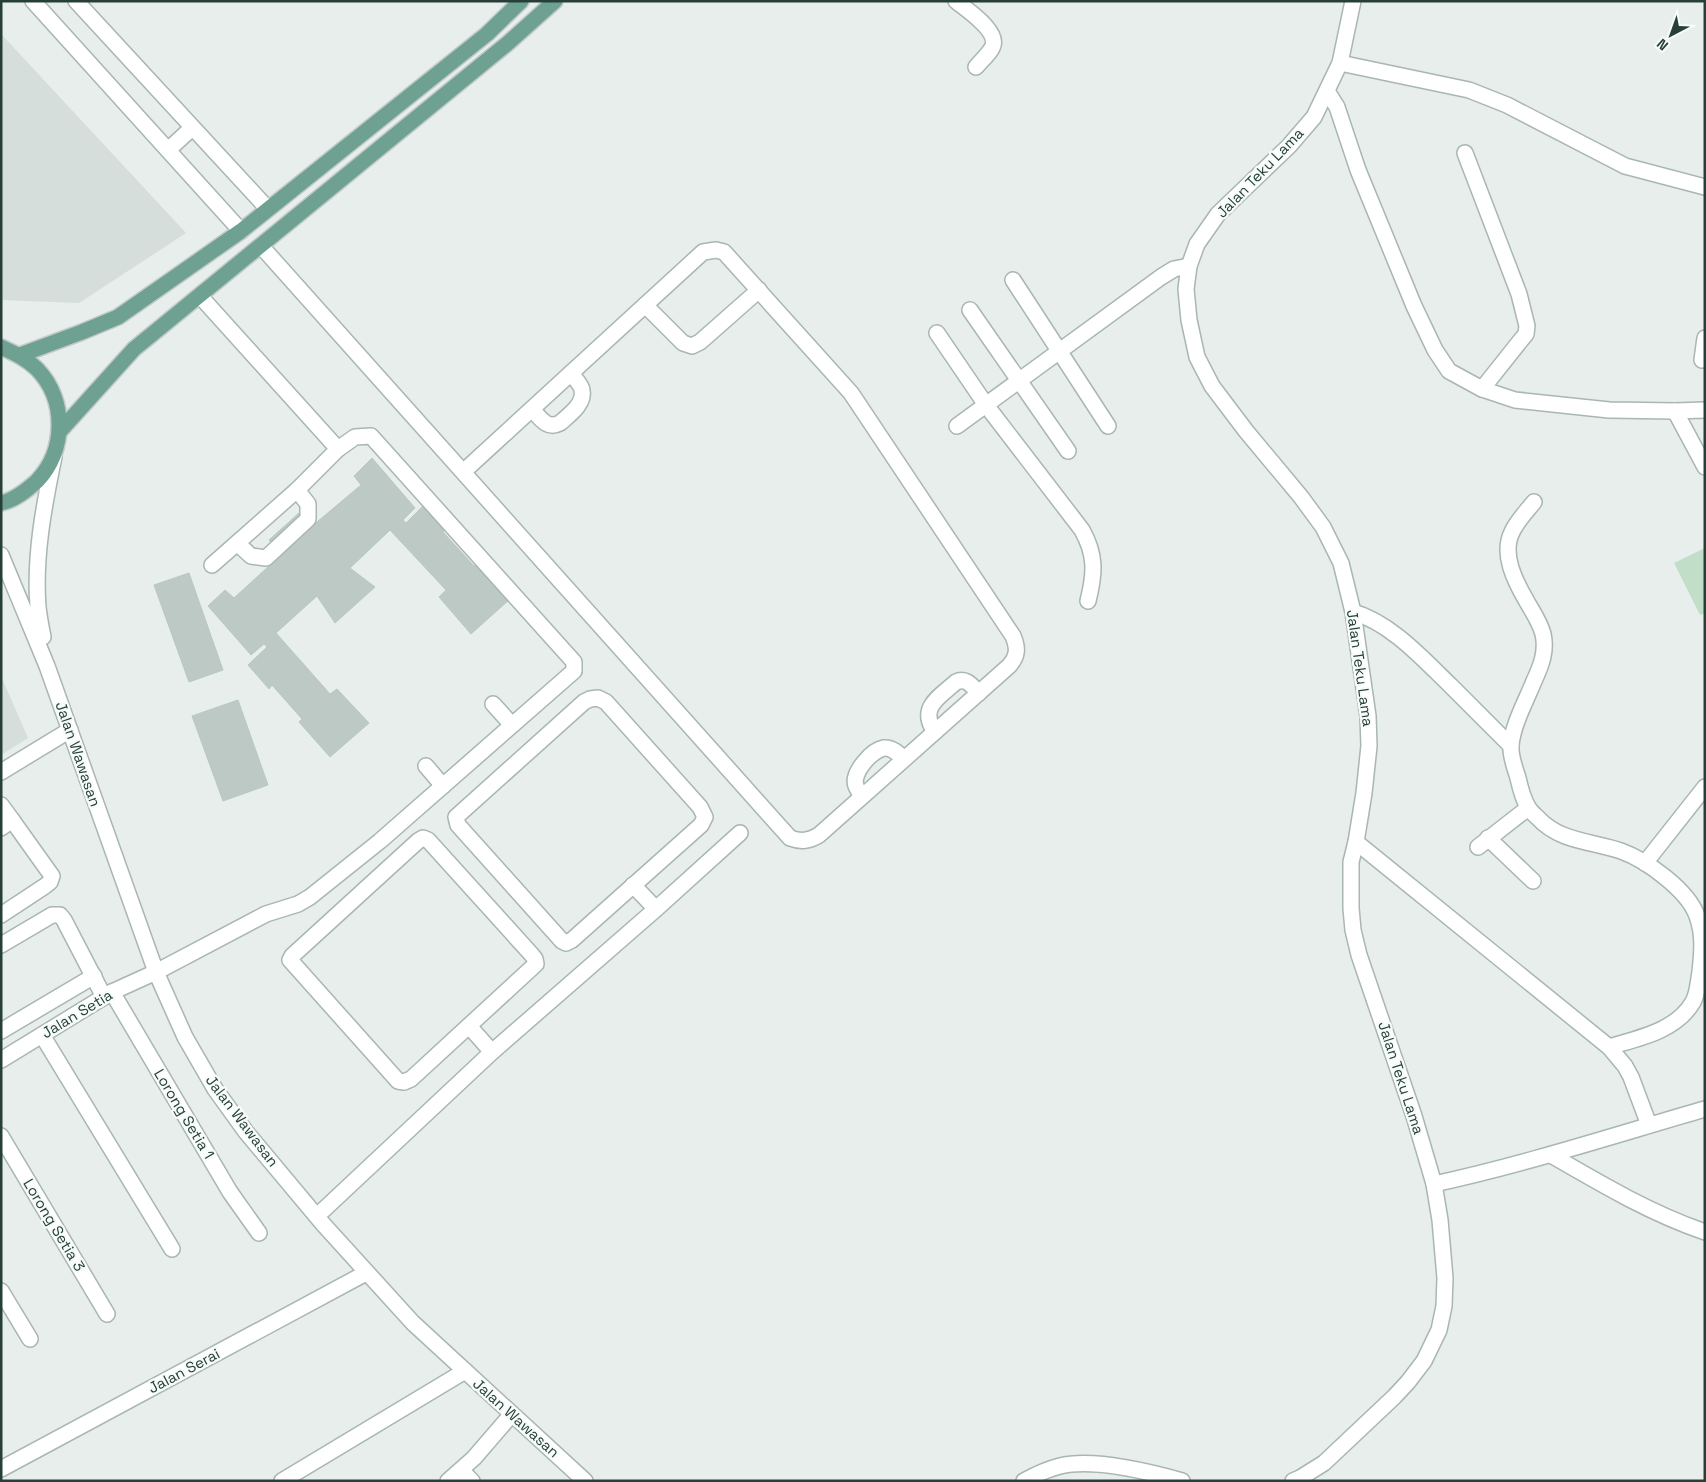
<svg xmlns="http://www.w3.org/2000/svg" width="1706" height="1482" font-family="'Space Grotesk',sans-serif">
	<rect width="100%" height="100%" fill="#e7eeeb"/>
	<g fill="#d5deda">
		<polygon points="1,34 186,233 79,303 1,300"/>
		<polygon points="1,676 28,738 1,755"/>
	</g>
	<polygon fill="#c1dec8" points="1705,548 1705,613 1700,615 1674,563"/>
	<g fill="#bcc9c4" stroke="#b9c8c1">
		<polygon points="372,458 415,508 403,520 406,523 424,505 447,528 443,532 474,566 478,563 510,599 471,634 439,597 446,590 390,530 350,568 375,587 335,623 317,596 276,633 330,694 337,689 369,723 330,757 299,722 302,719 272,685 269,689 248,665 267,647 264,644 251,655 208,606 225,590 234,598 281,555 269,540 299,513 311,527 361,485 354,476"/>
		<polygon points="189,573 223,670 189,682 154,585"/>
		<polygon points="238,700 268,785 223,801 192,716"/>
	</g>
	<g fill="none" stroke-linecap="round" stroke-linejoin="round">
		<defs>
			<g id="minor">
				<polyline points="33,1 241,231"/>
				<polyline points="76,1 268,209"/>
				<path d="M956 1C967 10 1001 32 992 48 988 55 981 61 976 67"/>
				<polyline points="1340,63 1469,90 1507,105 1625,166 1705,187"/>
				<polyline points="1327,91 1337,107 1358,170 1414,306 1435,350 1449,371 1482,389 1515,400 1609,410 1675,411 1705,410"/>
				<polyline points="168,150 192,128"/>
				<polyline points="1465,153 1519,294 1527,326 1526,334 1521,340 1482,389"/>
				<path d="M261 246 790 838C801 842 809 841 819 835L1009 666C1018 656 1018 648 1013 636L851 393 724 252 716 250 703 252 463 472"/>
				<polyline points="1013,280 1108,426"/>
				<polyline points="200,296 338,449"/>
				<polyline points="645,305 683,343 692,346 700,342 759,290"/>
				<polyline points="970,310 1068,451"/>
				<path d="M937 333 986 405 1082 530C1096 555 1095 573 1088 601"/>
				<polyline points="1702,360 1705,338"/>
				<path d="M532 409C540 418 547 430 560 423 569 415 585 404 582 390 581 384 574 378 571 373"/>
				<polyline points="1675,411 1705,467"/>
				<polyline points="957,426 1161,277 1174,269 1189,266"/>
				<path d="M1534 502C1526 512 1517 521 1512 532 1501 554 1515 581 1526 600 1532 611 1540 622 1543 634 1547 651 1541 666 1534 681 1526 701 1513 724 1511 745 1510 756 1515 768 1518 778 1520 787 1523 799 1528 807 1530 811 1535 815 1538 818 1560 842 1592 841 1621 851 1646 860 1688 890 1697 916 1704 935 1702 953 1700 972 1698 982 1698 993 1693 1002 1676 1031 1639 1038 1609 1047"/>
				<polyline points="237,543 251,556 266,558 308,519 308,504 297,490"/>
				<polyline points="1,555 47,666 156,972 185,1037 215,1089 246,1132 323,1224 413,1323 585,1481"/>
				<path d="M1353 612C1391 623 1423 659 1451 686 1471 706 1491 726 1511 746"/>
				<path d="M43 637C41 627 39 617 38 607 34 557 44 505 54 457"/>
				<polygon points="598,698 606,702 700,807 705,817 701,825 572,940 566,943 562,941 458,825 456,817 584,702 590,699"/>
				<polyline points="493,704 512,725"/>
				<path d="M935 732C918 708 939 697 956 682 966 677 972 686 979 693"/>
				<polyline points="426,766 443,786"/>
				<polyline points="1,772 70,730"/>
				<path d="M862 796C860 793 857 789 856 786 851 773 872 750 884 748 892 747 899 754 904 759"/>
				<polyline points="1,805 12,820"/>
				<polyline points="1,828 12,820 52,876 50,882 45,886 1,915"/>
				<polygon points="423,838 428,840 532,955 535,959 536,964 411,1079 404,1082 398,1081 290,960 292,956 418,841"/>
				<polyline points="1488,838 1533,881"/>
				<polyline points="1356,842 1609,1047 1625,1066 1631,1077 1649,1125"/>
				<polyline points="1478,847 1528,808"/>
				<polyline points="1645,863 1705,787"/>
				<polyline points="633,885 656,909"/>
				<polyline points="1,945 52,915 60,915 64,920 104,997"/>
				<polyline points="112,992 230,1192 259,1233"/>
				<polyline points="469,1026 492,1052"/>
				<polyline points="1,1031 94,976"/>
				<polyline points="42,1035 172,1249"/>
				<polyline points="1,1060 112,992 156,972 266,914 298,904 310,897 380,841 574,671 574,662 371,436 355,437 338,449 297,490 212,565"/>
				<polyline points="1,1136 107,1314"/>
				<path d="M1551 1155C1601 1184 1650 1213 1705 1232"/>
				<path d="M1434 1184C1526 1164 1615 1135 1705 1109"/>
				<polyline points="317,1216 492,1052 656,909 740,833"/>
				<polyline points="1,1291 30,1339"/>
				<polyline points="1,1469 366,1273"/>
				<polyline points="461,1470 472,1481"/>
				<polyline points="282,1481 465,1371"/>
				<polyline points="448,1481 474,1458 512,1414"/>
				<path d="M1024 1481C1035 1475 1048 1469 1060 1466 1093 1458 1150 1472 1182 1481"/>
				<polyline points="1293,1481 1300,1478 1324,1463 1394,1397 1408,1382 1424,1361 1439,1330 1444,1306 1445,1278 1440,1220 1434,1184 1414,1116 1359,955 1353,930 1351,908 1351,862 1356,842 1364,793 1369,746 1368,716 1353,612 1341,563 1323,527 1301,497 1246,431 1212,386 1197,357 1189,320 1186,289 1189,266 1197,244 1218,214 1289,146 1314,117 1340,63 1353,1"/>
			</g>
			<g id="major">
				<path d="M1 347C14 353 27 359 37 369 67 400 66 451 37 481 27 490 15 500 1 503"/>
				<polyline points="20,355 82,332 118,317 241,231 487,34 521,1"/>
				<polyline points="60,431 134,349 508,43 555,1"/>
			</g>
		</defs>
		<use href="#minor" stroke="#a9b6b2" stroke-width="18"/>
		<use href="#major" stroke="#c2cac7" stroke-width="18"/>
		<use href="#minor" stroke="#fff" stroke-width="15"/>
		<use href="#major" stroke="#6ea192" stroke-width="15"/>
	</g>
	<g text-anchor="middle" stroke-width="4.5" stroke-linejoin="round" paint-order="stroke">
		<g font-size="15" fill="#264038" stroke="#f7fbf9">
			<text transform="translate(1260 173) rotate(-46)" y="5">Jalan Teku Lama</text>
			<text transform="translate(1360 668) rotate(82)" y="5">Jalan Teku Lama</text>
			<text transform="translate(78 754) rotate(71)" y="5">Jalan Wawasan</text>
			<text transform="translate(77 1014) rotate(-31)" y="5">Jalan Setia</text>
			<text transform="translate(1401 1078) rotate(72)" y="5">Jalan Teku Lama</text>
			<text transform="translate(184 1114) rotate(59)" y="5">Lorong Setia 1</text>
			<text transform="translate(242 1121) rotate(53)" y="5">Jalan Wawasan</text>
			<text transform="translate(54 1225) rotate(59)" y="5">Lorong Setia 3</text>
			<text transform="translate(184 1371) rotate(-28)" y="5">Jalan Serai</text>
			<text transform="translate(516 1418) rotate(42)" y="5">Jalan Wawasan</text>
		</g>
	</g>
	<rect width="1706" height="1482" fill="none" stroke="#264038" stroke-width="5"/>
	<g transform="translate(1671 35) rotate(221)" stroke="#f7fbf9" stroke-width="4" paint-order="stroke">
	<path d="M0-4L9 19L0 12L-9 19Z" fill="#264038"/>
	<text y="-8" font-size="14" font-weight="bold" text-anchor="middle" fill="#264038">N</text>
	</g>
</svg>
